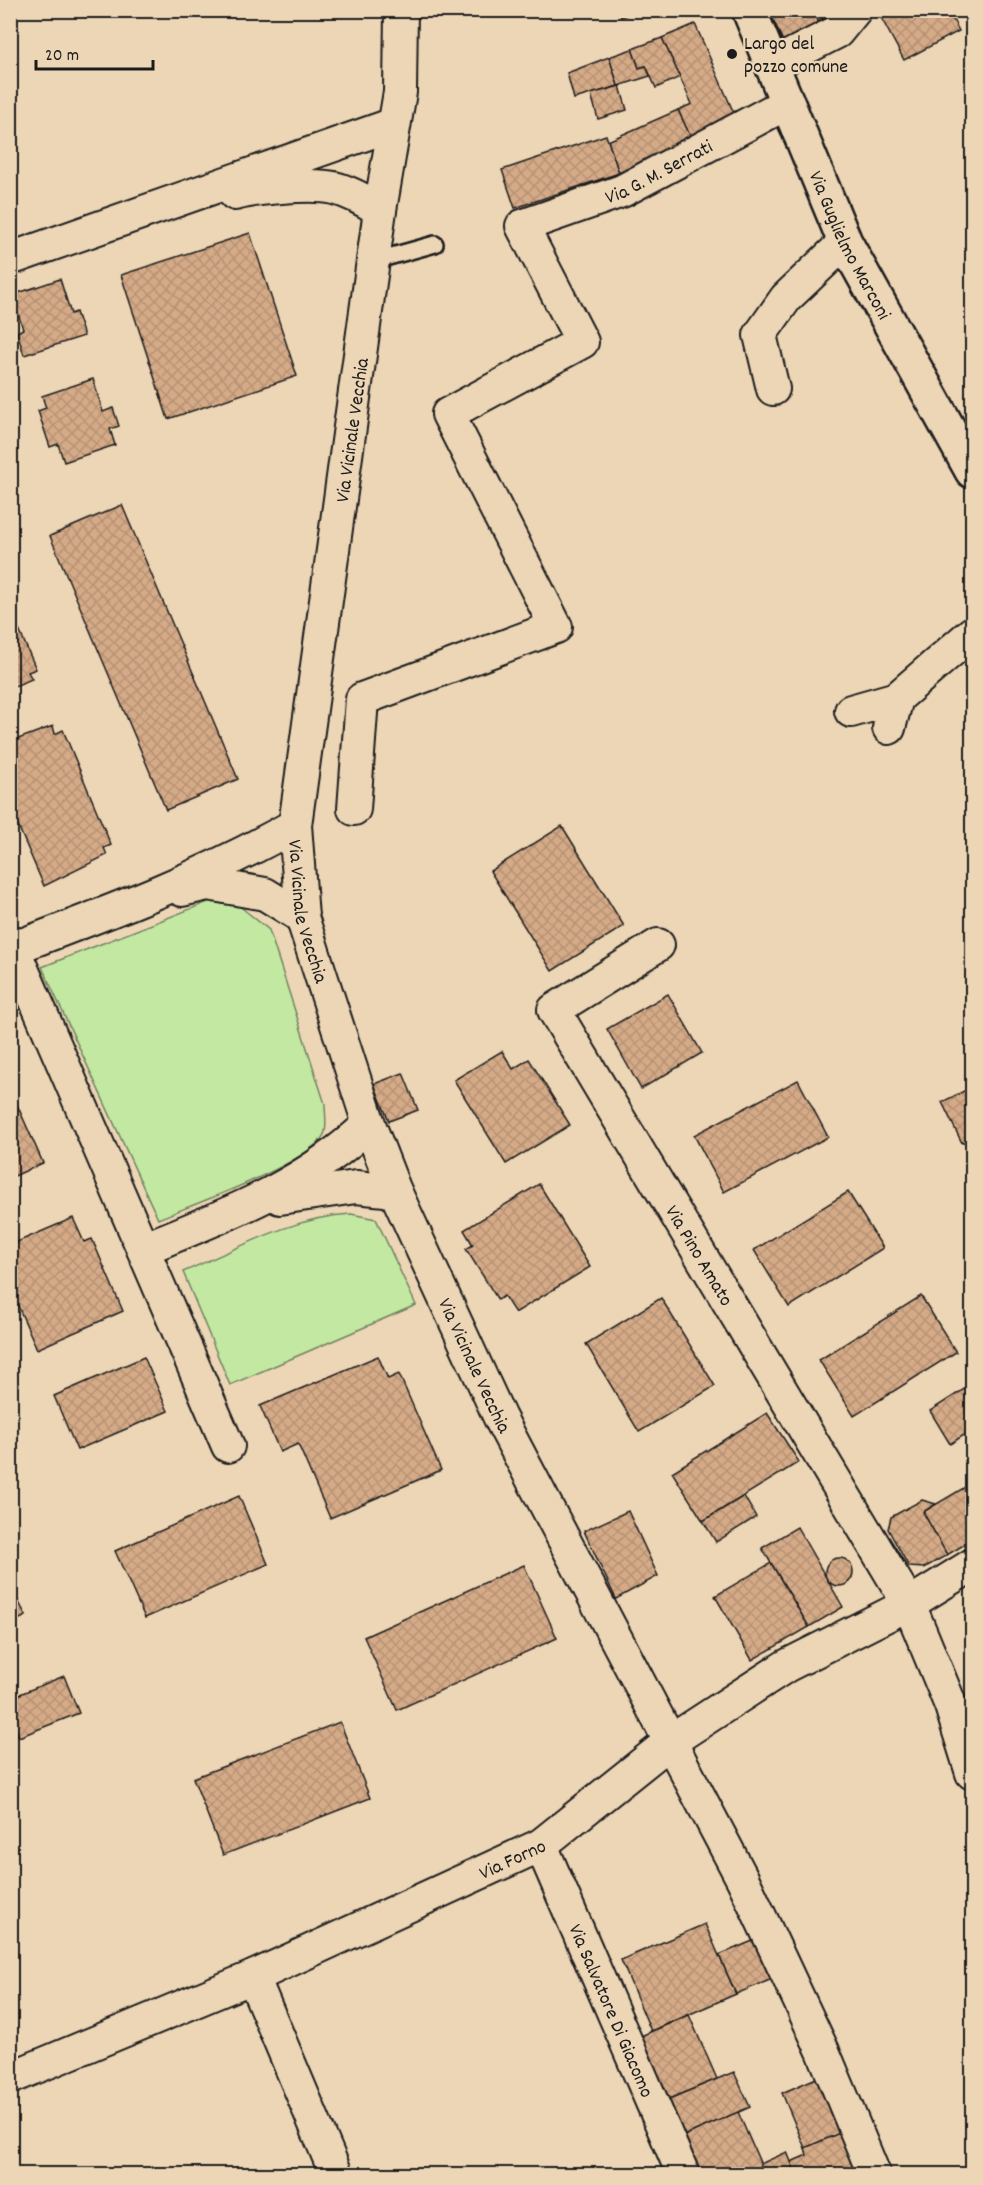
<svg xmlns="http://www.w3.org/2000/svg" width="983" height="2185" font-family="Dekko,sans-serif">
	<defs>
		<pattern id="building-cross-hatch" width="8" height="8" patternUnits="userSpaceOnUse" patternTransform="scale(1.5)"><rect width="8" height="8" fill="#d5aa87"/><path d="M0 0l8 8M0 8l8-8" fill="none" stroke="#b69274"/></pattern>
	</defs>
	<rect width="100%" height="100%" fill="#edd6b6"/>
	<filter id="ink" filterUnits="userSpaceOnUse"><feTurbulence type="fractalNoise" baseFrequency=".0167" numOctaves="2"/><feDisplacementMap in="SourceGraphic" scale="12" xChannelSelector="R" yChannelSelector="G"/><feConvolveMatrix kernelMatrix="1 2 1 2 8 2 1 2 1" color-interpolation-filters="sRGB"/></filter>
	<g filter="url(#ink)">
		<g fill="#c3e8a2" stroke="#70825f" stroke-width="1.5">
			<path d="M226 895 269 930 325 1104C325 1113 327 1124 325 1132 317 1161 189 1206 158 1219L42 967Z"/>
			<path d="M351 1214 376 1219 416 1305 230 1385 183 1272C237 1249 292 1217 351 1214Z"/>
		</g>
		<g fill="url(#building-cross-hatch)" stroke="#1c1c1c" stroke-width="1.5">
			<polygon points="619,10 639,10 621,17"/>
			<polygon points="769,10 814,10 822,29 785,46"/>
			<polygon points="814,10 840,10 840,11 818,21"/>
			<polygon points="877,10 948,10 959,31 904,60"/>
			<polygon points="695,24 737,120 692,140 678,110 692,104 662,38"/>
			<polygon points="662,38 680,77 656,88 646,66 639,68 632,49"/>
			<polygon points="632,49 639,68 646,66 650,76 618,86 609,57"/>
			<polygon points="609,57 618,86 574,99 567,73"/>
			<polygon points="620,86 627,110 598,119 591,94"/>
			<polygon points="678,110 692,140 619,173 608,141"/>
			<polygon points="606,135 619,173 515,208 502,170"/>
			<polygon points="250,233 297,376 168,419 121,275"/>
			<polygon points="60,279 71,314 76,312 84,336 24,355 17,332 23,329 12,295"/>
			<polygon points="93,379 103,412 113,408 119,426 110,429 115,445 64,462 58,444 50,447 38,411 46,408 42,396"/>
			<polygon points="122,505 238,779 166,810 50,536"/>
			<polygon points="10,609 36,669 28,672 32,679 10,688"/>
			<polygon points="53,726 55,734 63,730 111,845 104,848 107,855 44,886 10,807 10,742"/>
			<polygon points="562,826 624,926 552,971 490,871"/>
			<polygon points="668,994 702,1053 641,1089 607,1029"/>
			<polygon points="502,1051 513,1069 529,1059 570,1125 506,1164 454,1080"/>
			<polygon points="403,1073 418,1110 389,1121 374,1084"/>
			<polygon points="798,1080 828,1137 724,1192 694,1135"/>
			<polygon points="972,1087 972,1138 962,1143 942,1102"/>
			<polygon points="10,1089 43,1163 10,1178"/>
			<polygon points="539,1184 590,1267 515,1313 504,1296 498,1300 466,1249 473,1245 464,1230"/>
			<polygon points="848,1192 883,1248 789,1307 754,1250"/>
			<polygon points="73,1218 84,1242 92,1239 123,1311 37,1349 10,1288 10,1245"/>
			<polygon points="921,1296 956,1352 854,1416 819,1360"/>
			<polygon points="661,1298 715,1386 639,1432 586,1344"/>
			<polygon points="378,1356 388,1379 399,1374 441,1470 330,1518 298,1444 280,1452 260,1406"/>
			<polygon points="144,1357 168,1411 77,1450 54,1396"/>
			<polygon points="972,1384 972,1430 950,1444 930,1411"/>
			<polygon points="767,1413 799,1462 703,1521 672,1472"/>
			<polygon points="972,1483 972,1540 947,1555 923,1512"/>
			<polygon points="239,1496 268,1564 145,1618 115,1551"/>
			<polygon points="744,1496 756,1517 716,1542 703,1521"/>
			<polygon points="922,1500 936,1504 923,1512 947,1555 924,1568 909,1567 888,1529 891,1517"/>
			<polygon points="628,1511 658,1576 616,1599 584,1531"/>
			<polygon points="797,1527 843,1607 809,1627 762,1548"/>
			<circle cx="839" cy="1572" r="14"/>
			<polygon points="771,1563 809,1627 752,1660 715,1596"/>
			<polygon points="524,1565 557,1638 397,1710 364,1637"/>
			<polygon points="10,1585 26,1616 10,1624"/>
			<polygon points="64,1676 79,1713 19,1737 10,1715 10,1698"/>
			<polygon points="340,1722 370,1798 223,1855 193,1778"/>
			<polygon points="705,1924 736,1994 651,2031 621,1960"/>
			<polygon points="760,1938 777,1977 736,1994 719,1955"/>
			<polygon points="689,2015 717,2079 669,2099 641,2036"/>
			<polygon points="734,2072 750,2107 684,2136 669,2099"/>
			<polygon points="823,2075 846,2131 805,2148 782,2093"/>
			<polygon points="738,2112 765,2174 701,2174 684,2136"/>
			<polygon points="842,2132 860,2173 796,2174 791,2162 807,2155 805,2148"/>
			<polygon points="787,2152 796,2174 765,2174 760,2164"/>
		</g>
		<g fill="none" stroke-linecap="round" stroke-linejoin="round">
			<defs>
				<polyline id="lane" points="374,261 435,244"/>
				<g id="street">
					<path id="s1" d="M401 10 400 92 380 210 295 825 302 917 369 1124 395 1191 500 1418 743 1880 823 2051 874 2174"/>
					<polyline points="772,65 837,32 855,10"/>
					<path d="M235 194C255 188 313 183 334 188 350 192 366 201 380 210"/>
					<polyline points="10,259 394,124"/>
					<polyline points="773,389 760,335 786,298 845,242"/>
					<polyline points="851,711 897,698 972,633"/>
					<polyline points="889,728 897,698"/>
					<path id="s2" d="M354 809 362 699 556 627 448 414 582 342 522 226 622 191 787 103"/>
					<polyline points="182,890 208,884 265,894 302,917"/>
					<polyline points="10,941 228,1446"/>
					<path id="s3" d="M658 945 554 1010 909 1604 951 1706 972 1773"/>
					<path d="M14 948C110 912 206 876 295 825"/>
					<polyline points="280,1198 356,1187 395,1191"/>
					<path d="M143 1249C224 1216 305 1186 369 1124"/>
					<path id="s4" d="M541 1845 683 2174"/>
					<polyline points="253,1977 336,2174"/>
					<path id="s5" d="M10 2078 253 1977 541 1845 671 1741 786 1666 909 1604 972 1565"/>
				</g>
				<g id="secondary">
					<path id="s6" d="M749 10 845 242 972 471"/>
				</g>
			</defs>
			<use href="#lane" stroke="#1c1c1c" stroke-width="20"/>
			<use href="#street" stroke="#1c1c1c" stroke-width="36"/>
			<use href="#secondary" stroke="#1c1c1c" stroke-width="38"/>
			<use href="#lane" stroke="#edd6b6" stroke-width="15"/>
			<use href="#street" stroke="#edd6b6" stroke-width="32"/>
			<use href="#secondary" stroke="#edd6b6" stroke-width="33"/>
		</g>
	</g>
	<circle fill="#1c1c1c" stroke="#edd6b6" stroke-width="2" cx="732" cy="54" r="6"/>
	<g text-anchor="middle" stroke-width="4.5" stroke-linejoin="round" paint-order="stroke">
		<g font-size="20" fill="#1c1c1c" stroke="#edd6b6" text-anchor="start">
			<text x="744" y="49">Largo del<tspan x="744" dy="23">pozzo comune</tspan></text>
		</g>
		<g font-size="20" fill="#1c1c1c" stroke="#edd6b6">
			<text dy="7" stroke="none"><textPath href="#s2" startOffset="986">Via G. M. Serrati</textPath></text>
			<text dy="7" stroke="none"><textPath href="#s6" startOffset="256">Via Guglielmo Marconi</textPath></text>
			<text transform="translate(351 430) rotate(-82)" y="7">Via Vicinale Vecchia</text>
			<text dy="7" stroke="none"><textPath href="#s1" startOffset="910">Via Vicinale Vecchia</textPath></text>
			<text dy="7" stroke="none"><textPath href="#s3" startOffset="408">Via Pino Amato</textPath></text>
			<text dy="7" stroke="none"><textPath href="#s1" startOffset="1396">Via Vicinale Vecchia</textPath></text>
			<text dy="7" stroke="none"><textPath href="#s5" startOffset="548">Via Forno</textPath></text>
			<text dy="7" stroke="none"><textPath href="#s4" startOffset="180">Via Salvatore Di Giacomo</textPath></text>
		</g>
	</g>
	<rect width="983" height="2185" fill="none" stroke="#edd6b6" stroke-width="36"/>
	<rect x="18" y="18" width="947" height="2149" fill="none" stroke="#1c1c1c" stroke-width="2" filter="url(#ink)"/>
	<path d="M36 60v9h117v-9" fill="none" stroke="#1c1c1c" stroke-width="3"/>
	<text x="45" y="60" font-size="18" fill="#1c1c1c" stroke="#edd6b6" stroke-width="4.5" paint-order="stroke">20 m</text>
</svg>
